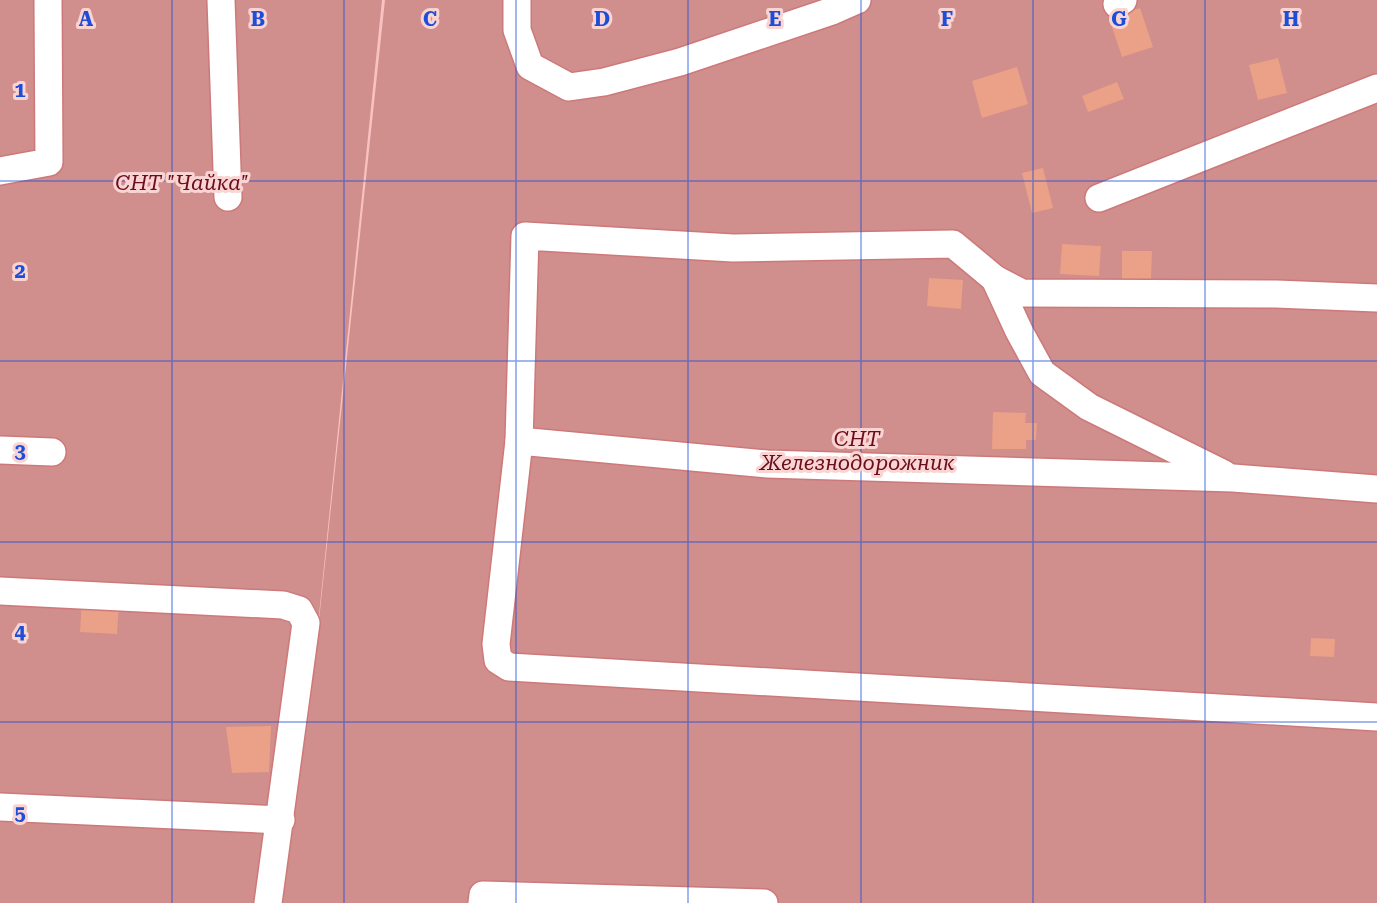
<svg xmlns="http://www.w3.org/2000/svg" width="1377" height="903" font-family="'Roboto Serif',serif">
	<rect width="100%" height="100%" fill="#f9c2c0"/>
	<polygon fill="#d08e8c" points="0,0 382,0 306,742 385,0 1377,0 1377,903 0,903"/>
	<g fill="#eaa187">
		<polygon points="1140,8 1153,47 1122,57 1109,18"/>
		<polygon points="1278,58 1287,93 1258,100 1249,65"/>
		<polygon points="1017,67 1028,104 982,118 972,81"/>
		<polygon points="1117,82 1124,99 1088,112 1082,96"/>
		<polygon points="1043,168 1053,208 1032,213 1022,173"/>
		<polygon points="1062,244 1101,246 1099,276 1060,274"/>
		<polygon points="1122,251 1152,251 1151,280 1122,280"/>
		<polygon points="929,278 963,280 961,309 927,306"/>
		<polygon points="993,412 1026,413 1025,423 1037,423 1036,440 1026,440 1026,449 992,449"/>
		<polygon points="82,598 119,600 117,634 80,632"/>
		<polygon points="1311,638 1335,639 1334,657 1310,656"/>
		<polygon points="271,726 269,772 232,773 226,727"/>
	</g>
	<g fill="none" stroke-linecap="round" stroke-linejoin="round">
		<defs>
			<g id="minor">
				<polyline points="221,0 228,197"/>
				<polyline points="517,0 517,30 530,66 569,87 604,82 680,62 832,11 857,0"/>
				<polyline points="1117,4 1123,0"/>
				<polyline points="0,171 49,162 48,0"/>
				<polyline points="1099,198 1377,88"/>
				<polyline points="995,279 1019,331 1042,373 1089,407 1224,474"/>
				<polyline points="519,441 525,236 733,248 953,244 995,279 1022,293 1276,294 1377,298"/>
				<polyline points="0,450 52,452"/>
				<polyline points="1377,489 1233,478 767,464 519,441 496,644 498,660 509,667 1377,717"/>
				<polyline points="0,591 283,605 299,610 306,623 268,903"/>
				<polyline points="0,807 281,820"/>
				<polyline points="482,903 483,895 764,903"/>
			</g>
		</defs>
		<use href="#minor" stroke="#ce7979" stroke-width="30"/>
		<use href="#minor" stroke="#fff" stroke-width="27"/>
	</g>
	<path fill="none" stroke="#1d4ed8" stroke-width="1.5" stroke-opacity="0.55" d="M172 0V903M344 0V903M516 0V903M688 0V903M861 0V903M1033 0V903M1205 0V903M0 181H1377M0 361H1377M0 542H1377M0 722H1377"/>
	<g text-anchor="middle" stroke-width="6" stroke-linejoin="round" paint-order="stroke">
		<g font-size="21" font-style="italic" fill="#6b0e1b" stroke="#fad4d3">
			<text x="182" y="190">СНТ "Чайка"</text>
			<text x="857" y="446">СНТ<tspan x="857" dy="24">Железнодорожник</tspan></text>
		</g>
	</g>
	<g font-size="20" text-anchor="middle" font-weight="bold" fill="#1d4ed8" stroke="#fad4d3" stroke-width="6" stroke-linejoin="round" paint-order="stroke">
		<text x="86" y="26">A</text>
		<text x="258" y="26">B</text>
		<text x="430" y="26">C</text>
		<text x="602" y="26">D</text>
		<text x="775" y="26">E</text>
		<text x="947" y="26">F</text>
		<text x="1119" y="26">G</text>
		<text x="1291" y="26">H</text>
		<text x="20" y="97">1</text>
		<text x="20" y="278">2</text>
		<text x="20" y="458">3</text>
		<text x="20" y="639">4</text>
		<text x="20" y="820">5</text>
	</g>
</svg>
